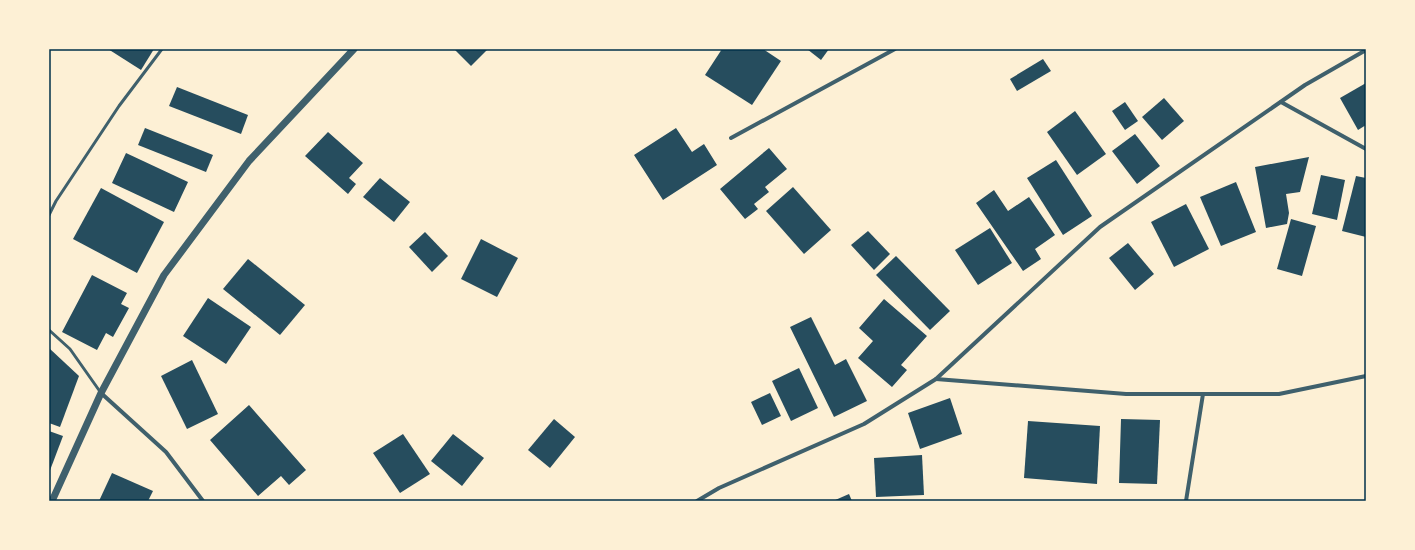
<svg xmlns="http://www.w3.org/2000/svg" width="1415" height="550" font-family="'DejaVu Sans',sans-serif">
	<rect width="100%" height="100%" fill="#fdf0d5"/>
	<g fill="#264d5e">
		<polygon points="108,49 154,49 141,70"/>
		<polygon points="454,49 488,49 471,66"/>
		<polygon points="722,49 763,49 781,61 752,105 705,75"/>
		<polygon points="807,49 829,49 821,60"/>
		<polygon points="1043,59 1051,71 1017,91 1010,79"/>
		<polygon points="1366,83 1366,125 1358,130 1340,98"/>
		<polygon points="177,87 248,115 241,134 169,106"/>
		<polygon points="1164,98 1184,121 1162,140 1142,117"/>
		<polygon points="1125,102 1138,121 1125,130 1112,111"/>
		<polygon points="1075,111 1106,154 1077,175 1047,132"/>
		<polygon points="145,128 213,155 206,172 138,145"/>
		<polygon points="676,128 692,152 704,144 717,165 663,200 634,155"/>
		<polygon points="328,132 363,163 349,178 356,184 348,194 305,156"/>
		<polygon points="1135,134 1160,166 1137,184 1112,151"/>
		<polygon points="769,148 787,169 765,187 769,192 754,204 758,209 745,219 720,189"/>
		<polygon points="126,153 188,182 174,212 112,183"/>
		<polygon points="1309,157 1300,192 1286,194 1289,213 1287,224 1266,228 1255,167"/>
		<polygon points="1056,160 1092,216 1063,235 1027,178"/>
		<polygon points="1321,175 1345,180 1337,220 1312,214"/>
		<polygon points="1356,176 1366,178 1366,237 1342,231"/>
		<polygon points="380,178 410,202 394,222 363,197"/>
		<polygon points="1236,182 1256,232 1221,246 1200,197"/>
		<polygon points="793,187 831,230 804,254 766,211"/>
		<polygon points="101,188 164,222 137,273 73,239"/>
		<polygon points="994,190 1008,211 1029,197 1055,235 1035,249 1041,259 1023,271 976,203"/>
		<polygon points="1186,204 1209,249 1174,267 1151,222"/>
		<polygon points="1291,219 1316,226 1302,276 1277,269"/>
		<polygon points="990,228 1012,263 978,285 955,250"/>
		<polygon points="868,231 890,254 874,270 851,245"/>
		<polygon points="425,232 448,256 432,272 409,247"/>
		<polygon points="481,239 518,258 497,297 461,279"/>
		<polygon points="1128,243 1154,274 1135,290 1109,258"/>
		<polygon points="896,256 950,311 930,330 876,275"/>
		<polygon points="248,259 305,305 280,335 223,289"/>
		<polygon points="92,275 127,293 121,304 129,308 113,337 106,333 97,350 62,332"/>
		<polygon points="208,298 251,327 226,364 183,336"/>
		<polygon points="884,299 927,336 901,365 907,370 892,387 858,358 873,341 859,328"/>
		<polygon points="811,317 835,365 846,359 867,401 834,417 790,327"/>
		<polygon points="49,348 79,376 60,427 49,423"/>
		<polygon points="192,360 218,414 187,429 161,376"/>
		<polygon points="799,368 818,408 791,421 772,381"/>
		<polygon points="770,393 781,416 762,425 751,402"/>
		<polygon points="950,398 962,434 920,449 908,413"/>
		<polygon points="249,405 306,470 289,485 281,476 258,496 210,440"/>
		<polygon points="554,419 575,437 550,468 528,450"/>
		<polygon points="1121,419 1160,420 1157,484 1119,483"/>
		<polygon points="1028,421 1100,426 1097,484 1024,478"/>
		<polygon points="49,431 63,436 49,473"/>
		<polygon points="403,434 430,474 400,493 373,453"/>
		<polygon points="453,434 484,458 462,486 431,461"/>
		<polygon points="922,455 924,495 876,497 874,458"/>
		<polygon points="112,473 153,491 148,501 99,501"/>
		<polygon points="849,494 852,501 833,501"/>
	</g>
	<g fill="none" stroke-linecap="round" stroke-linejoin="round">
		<g stroke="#3f606c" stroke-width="3">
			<polyline points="49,215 56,201 119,106 162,49"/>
			<polyline points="49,330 70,349 101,393"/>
		</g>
		<g stroke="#3f606c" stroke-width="4">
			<polyline points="1281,102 1366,149"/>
			<polyline points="731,138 895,49"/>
			<polyline points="936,379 1126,394 1279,394 1366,376"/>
			<polyline points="101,393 166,452 203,501"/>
			<polyline points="697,501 719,488 864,424 936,379 1100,227 1305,85 1366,50"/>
			<polyline points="1186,501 1203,394"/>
		</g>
		<polyline stroke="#3f606c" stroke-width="7" points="52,501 101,393 164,275 249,161 354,49"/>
	</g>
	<rect width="1415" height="550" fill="none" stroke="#fdf0d5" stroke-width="100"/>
	<rect x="50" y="50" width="1315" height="450" fill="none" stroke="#003049" stroke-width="1.5"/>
</svg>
